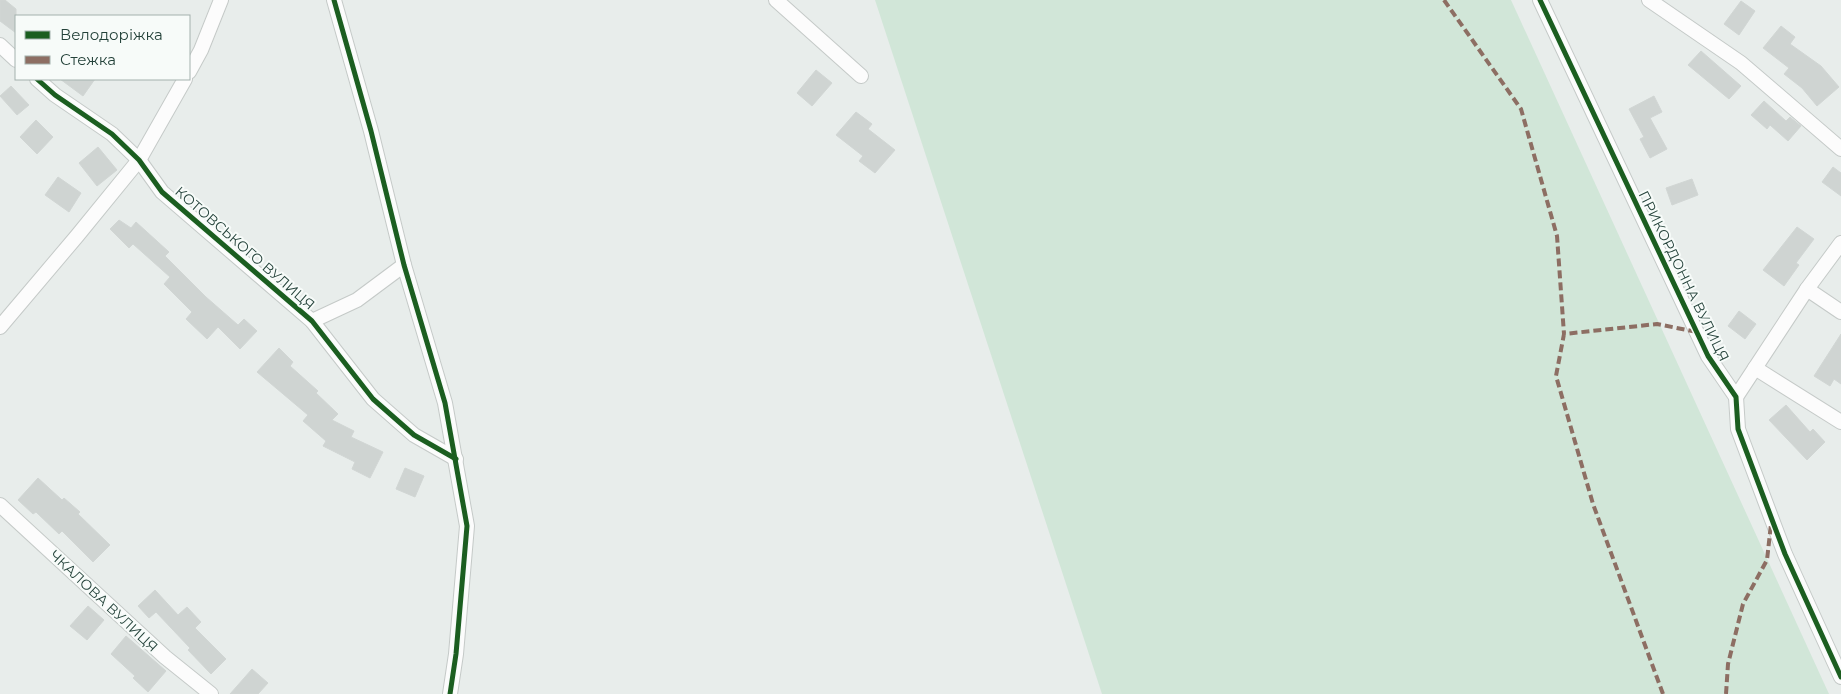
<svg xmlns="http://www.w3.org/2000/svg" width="1841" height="694" font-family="Montserrat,sans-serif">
	<rect width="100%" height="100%" fill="#e8edeb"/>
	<polygon fill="#d1e6d8" points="875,0 1511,0 1829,694 1102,694"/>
	<g fill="#cfd4d2" stroke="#d1d6d4">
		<polygon points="0,0 5,0 16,9 16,33 0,21"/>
		<polygon points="1741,1 1755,11 1739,35 1724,24"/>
		<polygon points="1781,26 1795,37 1790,44 1821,66 1839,87 1817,106 1802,88 1784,74 1789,68 1763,48"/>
		<polygon points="1701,51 1741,86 1729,99 1688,65"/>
		<polygon points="816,70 832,83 812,106 797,93"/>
		<polygon points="60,79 95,79 83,96"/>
		<polygon points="11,86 29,105 17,115 0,96"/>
		<polygon points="1654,96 1662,112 1650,118 1667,149 1650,158 1640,139 1644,137 1629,109"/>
		<polygon points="1764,101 1786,121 1790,117 1801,126 1788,141 1770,125 1767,129 1751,115"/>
		<polygon points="856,112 872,124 868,129 895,150 875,173 859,161 863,156 836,135"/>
		<polygon points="36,120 53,137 37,154 20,137"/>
		<polygon points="98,147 117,170 97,186 79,163"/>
		<polygon points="1833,167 1841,173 1841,196 1822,182"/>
		<polygon points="58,177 81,193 69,212 45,195"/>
		<polygon points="1692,179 1698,195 1672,205 1666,188"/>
		<polygon points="119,220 131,228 136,222 169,252 165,256 206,297 238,325 244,319 257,331 240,349 218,327 207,339 186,319 192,312 164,284 170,277 133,244 129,248 110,229"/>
		<polygon points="1797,227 1814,239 1796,263 1799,265 1784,286 1763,270"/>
		<polygon points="1739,311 1756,324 1745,339 1728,326"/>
		<polygon points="1841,334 1841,384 1834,379 1830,386 1814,376"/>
		<polygon points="279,348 293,362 290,366 318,391 316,393 338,414 332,420 354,431 351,437 383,452 370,478 352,469 355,462 323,446 326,441 303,421 308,415 257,372"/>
		<polygon points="1786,405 1810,432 1813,429 1825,442 1807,460 1769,420"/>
		<polygon points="405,468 424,476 415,497 396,489"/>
		<polygon points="38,478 62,500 64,498 80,512 78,514 110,545 93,562 62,531 59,534 36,512 33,514 18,500"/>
		<polygon points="155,590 178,615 187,607 201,622 195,628 226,659 211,674 188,650 190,648 156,612 149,618 138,606"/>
		<polygon points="88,606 104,620 87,640 70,626"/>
		<polygon points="126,636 166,671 148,692 133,678 135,676 111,654"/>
		<polygon points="252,669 268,683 258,694 230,694"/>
	</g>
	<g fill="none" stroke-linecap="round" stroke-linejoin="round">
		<defs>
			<g id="minor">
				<polyline points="334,0 371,131 404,265 445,403 467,526 456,654 450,694"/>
				<polyline points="776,0 861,76"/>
				<polyline points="1540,0 1708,356 1736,397 1738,429 1771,517 1785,554 1841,677"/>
				<polyline points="1649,0 1741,63 1841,149"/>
				<polyline points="0,45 16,60"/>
				<polyline points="189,72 201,50 221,0"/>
				<polyline points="37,79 55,95 112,134 139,160 162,192 312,321 373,399 414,435 456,459"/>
				<polyline points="1807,289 1841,312"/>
				<polyline points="312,321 357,300 404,265"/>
				<polyline points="0,327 77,236 139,160 185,79"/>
				<polyline points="1755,368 1841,422"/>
				<polyline points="1736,397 1807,289 1841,243"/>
				<polyline points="0,505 165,657 211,694"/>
			</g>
		</defs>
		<use href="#minor" stroke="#c5cac8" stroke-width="16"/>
		<use href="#minor" stroke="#fcfcfc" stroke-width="14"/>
		<g stroke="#8d6e63" stroke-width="4" stroke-dasharray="8 4" stroke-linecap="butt">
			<polyline points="1444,0 1521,109 1557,236 1564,334"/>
			<polyline points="1663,694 1593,504 1556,376 1564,334 1657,324 1697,332"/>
			<polyline points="1726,694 1728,664 1743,604 1767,560 1771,524"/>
		</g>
		<defs>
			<g id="cycleway">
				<polyline points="334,0 371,131 404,265 445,403 467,526 456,654 450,694"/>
				<polyline points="1540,0 1708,356 1736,397 1738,429 1771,517 1785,554 1841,677"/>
				<polyline points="37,79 55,95 112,134 139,160 162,192 312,321 373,399 414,435 456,459"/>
			</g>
		</defs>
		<use href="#cycleway" stroke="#f7fbf9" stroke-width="8"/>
		<use href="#cycleway" stroke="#1b5e20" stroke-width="5"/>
	</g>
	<g text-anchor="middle" stroke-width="4" stroke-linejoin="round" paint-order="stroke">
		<g font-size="14" fill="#24423a" stroke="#f7fbf9">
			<text transform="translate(245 248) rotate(41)" y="5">КОТОВСЬКОГО ВУЛИЦЯ</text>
			<text transform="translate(1684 276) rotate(64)" y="5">ПРИКОРДОННА ВУЛИЦЯ</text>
			<text transform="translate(104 601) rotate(43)" y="5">ЧКАЛОВА ВУЛИЦЯ</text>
		</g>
	</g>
	<rect x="15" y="15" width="175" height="65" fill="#f7fbf9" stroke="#a3b1ad"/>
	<rect x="25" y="31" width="25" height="8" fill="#1b5e20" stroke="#a3b1ad"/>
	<text x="60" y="40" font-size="15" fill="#24423a">Велодоріжка</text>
	<rect x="25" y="56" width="25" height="8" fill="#8d6e63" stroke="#a3b1ad"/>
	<text x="60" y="65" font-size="15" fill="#24423a">Стежка</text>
</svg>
